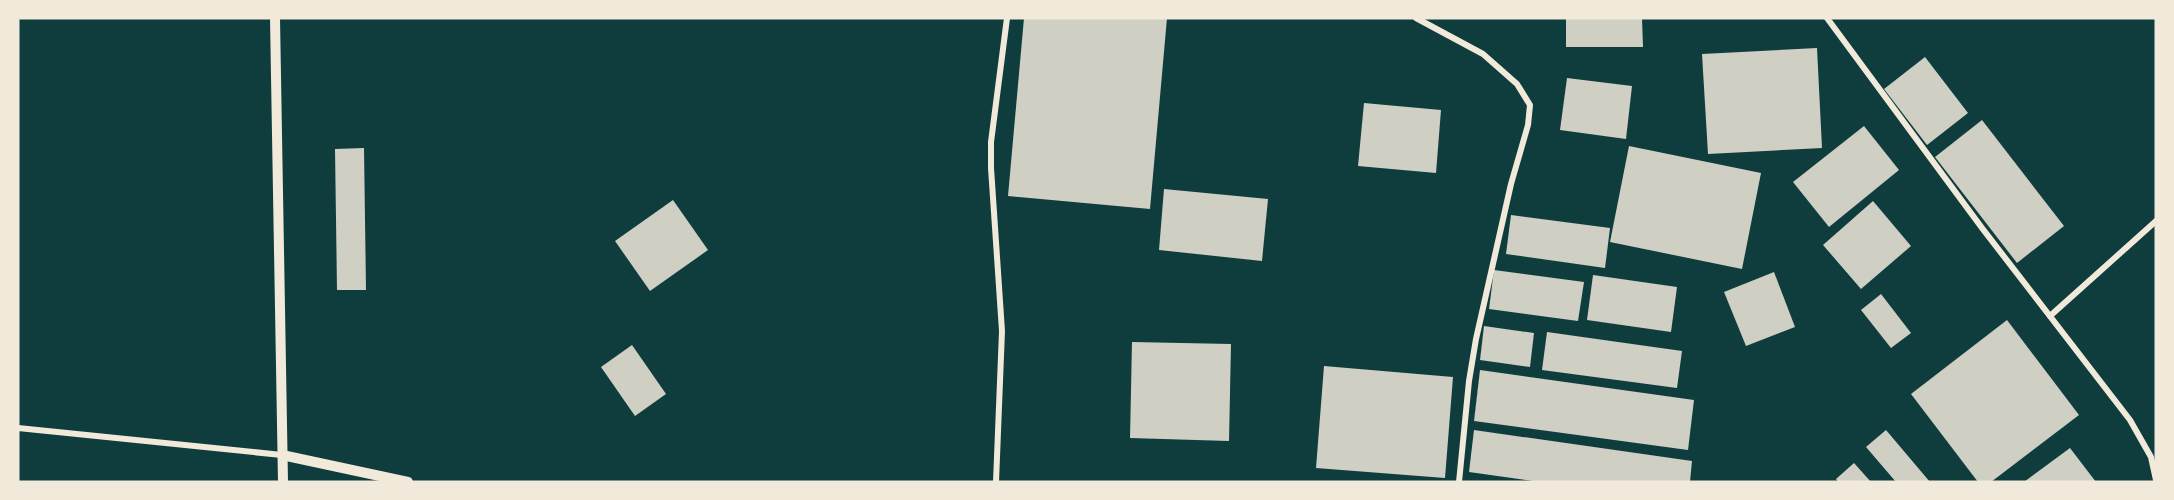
<svg xmlns="http://www.w3.org/2000/svg" width="2174" height="500" font-family="'Fira Sans Condensed',sans-serif">
	<rect width="100%" height="100%" fill="#0f3d3e"/>
	<g fill="#cfcfc3">
		<polygon points="1024,18 1167,18 1150,209 1008,196"/>
		<polygon points="1566,18 1642,18 1643,47 1566,47"/>
		<polygon points="1817,48 1822,148 1708,154 1702,54"/>
		<polygon points="1925,57 1968,113 1927,145 1884,89"/>
		<polygon points="1567,78 1632,86 1626,139 1560,130"/>
		<polygon points="1364,103 1441,110 1436,173 1358,166"/>
		<polygon points="1982,120 2064,226 2017,263 1935,157"/>
		<polygon points="1864,126 1899,170 1829,227 1793,182"/>
		<polygon points="1629,146 1761,173 1742,269 1610,242"/>
		<polygon points="364,148 366,290 337,290 335,149"/>
		<polygon points="1164,189 1268,199 1262,261 1159,250"/>
		<polygon points="673,200 708,250 650,291 615,241"/>
		<polygon points="1873,201 1911,246 1861,289 1823,245"/>
		<polygon points="1511,215 1610,228 1605,268 1506,254"/>
		<polygon points="1494,270 1584,282 1578,321 1489,309"/>
		<polygon points="1774,272 1795,327 1746,346 1724,292"/>
		<polygon points="1593,275 1677,287 1671,332 1587,320"/>
		<polygon points="1881,294 1911,333 1891,348 1861,310"/>
		<polygon points="2007,320 2079,415 1991,482 1978,482 1911,394"/>
		<polygon points="1484,326 1534,333 1530,367 1480,360"/>
		<polygon points="1547,332 1682,351 1677,388 1542,370"/>
		<polygon points="1132,342 1231,344 1229,441 1130,438"/>
		<polygon points="632,345 666,394 635,416 601,367"/>
		<polygon points="1324,366 1453,377 1445,478 1316,468"/>
		<polygon points="1480,370 1694,400 1688,450 1474,421"/>
		<polygon points="1474,430 1692,461 1690,482 1540,482 1469,472"/>
		<polygon points="1886,430 1930,482 1896,482 1866,447"/>
		<polygon points="2070,448 2096,482 2024,482"/>
		<polygon points="1854,463 1871,482 1838,482 1836,479"/>
	</g>
	<g fill="none" stroke-linecap="round" stroke-linejoin="round">
		<g stroke="#f1e9da" stroke-width="6">
			<polyline points="1416,18 1483,54 1517,84 1530,105 1528,125 1511,184 1476,339 1469,381 1459,482"/>
			<polyline points="1827,18 1982,228 2130,420 2151,457 2156,480"/>
			<polyline points="2050,316 2156,221"/>
			<polyline points="18,428 282,455"/>
			<polyline points="996,482 1002,331 991,168 991,142 1007,18"/>
		</g>
		<g stroke="#f1e9da" stroke-width="10">
			<polyline points="275,18 283,482"/>
			<polyline points="282,455 408,482"/>
		</g>
	</g>
	<rect width="2174" height="500" fill="none" stroke="#f1e9da" stroke-width="39"/>
</svg>
